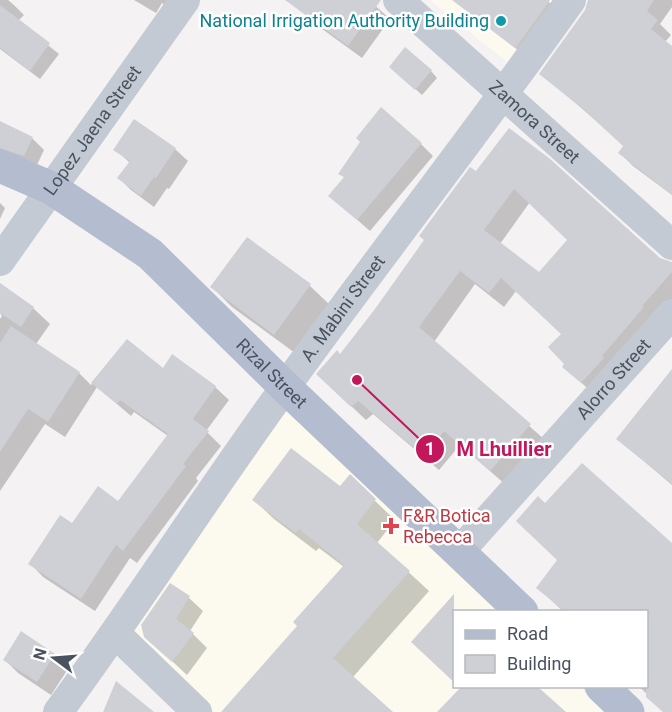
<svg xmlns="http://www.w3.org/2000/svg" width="672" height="712" font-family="Roboto,sans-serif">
	<rect width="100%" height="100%" fill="#f4f2f2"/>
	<g fill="#fcfaee">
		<polygon points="430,0 552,0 507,62"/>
		<polygon points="279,403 501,611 454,612 454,686 580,687 607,712 215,712 121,625"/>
	</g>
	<g fill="#0003" fill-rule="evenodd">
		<polygon points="0,0 8,0 14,5 24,15 18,21 59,54 40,79 0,49"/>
		<polygon points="134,0 184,0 174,12 162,3 156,13"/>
		<polygon points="308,0 369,0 390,19 362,58 314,23 301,10"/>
		<polygon points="453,0 547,0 555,8 523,54"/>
		<polygon points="597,0 672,0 672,7 660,24 671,35 665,42 672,48 672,195 633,166 620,153 625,146 541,73"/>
		<polygon points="431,71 437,78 422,95 398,73"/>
		<polygon points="134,121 175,149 188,161 169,189 167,188 154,207 131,190 119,178 130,163 115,149"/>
		<polygon points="0,123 32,138 44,150 36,167 0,154"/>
		<path d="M510 130 660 259 672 264V303L596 396 564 367 566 364 562 334 516 291 504 307 475 284 434 342 544 439 506 485 460 445 439 470 373 414 366 420 333 389 340 356ZM530 202 569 240 539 274 500 244Z"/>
		<polygon points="421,144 433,156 370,231 330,196 345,178 340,173"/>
		<polygon points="0,203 5,208 0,219"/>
		<polygon points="247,239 310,286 330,305 295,353 232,307 212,287"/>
		<polygon points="6,289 33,308 50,324 36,344 79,373 91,385 127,341 163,370 173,356 215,387 229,400 206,431 221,446 196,478 198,481 137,563 130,558 95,611 43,577 30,563 72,525 119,503 168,436 134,412 131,416 97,387 65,437 45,424 0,491 0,319 2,316 0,313 0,298"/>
		<polygon points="672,396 672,485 618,439"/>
		<polygon points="350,477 395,520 377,543 429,591 353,677 390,712 223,712 299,626 344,567 319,548 316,551 274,519 254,500 341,488"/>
		<polygon points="545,505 672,545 672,712 664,712 639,686 646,686 646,612 564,612 538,588 559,560"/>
		<polygon points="170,585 189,598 203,611 190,631 207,648 187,675 160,650"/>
		<polygon points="446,605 454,613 454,682 433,662"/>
		<polygon points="54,655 68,669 51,695 18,673 5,660"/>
		<polygon points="460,686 536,686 564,712 439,712 462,688"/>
	</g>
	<g fill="#cfd0d6" fill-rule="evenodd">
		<polygon points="285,0 381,0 348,46"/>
		<polygon points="452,0 550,0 515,48"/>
		<polygon points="588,0 654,0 647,11 658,20 651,29 672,46 672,195 618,153 623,146 583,109 539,74 585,10"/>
		<polygon points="0,5 50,43 30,71 0,48"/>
		<polygon points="405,47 432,70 415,90 389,67"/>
		<polygon points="381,107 422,143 357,220 328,196 344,177 338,174 360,142 356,138"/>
		<polygon points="134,119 176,148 156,178 154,177 141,196 117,178 130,161 113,150"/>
		<polygon points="0,121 33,137 24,156 0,148"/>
		<path d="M509 128 549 158 660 258 672 262V272L642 306 644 307 602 356 604 358 581 383 562 367 564 364 548 347 561 334 501 278 489 293 460 271 419 327 531 424 490 471 444 431 424 456 358 401 351 407 316 374 337 350 340 354 375 309 424 240 419 236 470 167 476 171ZM514 189 567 240 539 272 484 230Z"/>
		<polygon points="247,237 311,284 274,335 210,287"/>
		<polygon points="0,283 34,307 21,327 0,313"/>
		<polygon points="11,326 80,372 48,422 28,409 0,452 0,343"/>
		<polygon points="127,339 163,368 172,354 216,386 193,419 209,431 183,464 186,466 123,551 116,545 81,599 28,564 60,515 72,523 98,486 118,501 168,434 120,400 117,404 91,383"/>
		<polygon points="672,369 672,484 616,439"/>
		<polygon points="291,448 340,486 350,474 376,499 357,524 410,571 333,658 393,712 221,712 297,626 293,622 344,565 299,529 296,533 252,500"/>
		<polygon points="582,463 672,543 672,712 663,712 646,697 646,612 566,612 536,588 557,560 516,521 538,496 545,503"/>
		<polygon points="170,583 190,596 176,619 194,633 172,662 144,637 141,625"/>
		<polygon points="454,594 454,682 411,642"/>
		<polygon points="21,631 55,654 37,682 3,660"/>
		<polygon points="116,681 154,712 103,712"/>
		<polygon points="461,687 538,687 566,712 437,712"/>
	</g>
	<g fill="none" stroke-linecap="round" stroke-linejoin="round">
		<g stroke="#c3cad3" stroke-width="30">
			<path id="s1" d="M398 0 672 245"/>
			<path id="s2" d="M0 261 185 0"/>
			<path id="s3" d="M459 552 672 314"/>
			<polyline points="116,634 197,712"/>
			<path id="s4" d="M58 712C137 605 208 493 286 386 380 256 479 130 571 0"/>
		</g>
		<g stroke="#b3bdcf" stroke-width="33">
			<path id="s5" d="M0 166 51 188 150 254 285 387 522 612"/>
			<polyline points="601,686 628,712"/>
		</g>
	</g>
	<circle fill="#0f9aa8" stroke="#fff" stroke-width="2" cx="501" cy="21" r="6"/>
	<path fill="#e0444e" stroke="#fff" stroke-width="2" d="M388 517h6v6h6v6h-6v6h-6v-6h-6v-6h6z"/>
	<g text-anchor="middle" stroke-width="5" stroke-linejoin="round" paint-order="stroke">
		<g font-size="18" fill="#0d838f" stroke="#fff" text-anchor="end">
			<text x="489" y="27">National Irrigation Authority Building</text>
		</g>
		<g font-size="18" fill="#4a525f" stroke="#fff">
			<text dy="6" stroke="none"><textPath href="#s1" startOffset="183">Zamora Street</textPath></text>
			<text dy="6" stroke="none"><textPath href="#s2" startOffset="160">Lopez Jaena Street</textPath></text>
			<text dy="6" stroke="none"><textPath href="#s4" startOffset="494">A. Mabini Street</textPath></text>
			<text dy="6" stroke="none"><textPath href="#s5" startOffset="345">Rizal Street</textPath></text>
			<text dy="6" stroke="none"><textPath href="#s3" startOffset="232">Alorro Street</textPath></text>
		</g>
		<g font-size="18" fill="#be3a42" stroke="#fff" text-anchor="start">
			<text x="403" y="522">F&amp;R Botica<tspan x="403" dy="21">Rebecca</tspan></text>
		</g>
	</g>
	<path fill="none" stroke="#c2185b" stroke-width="2" d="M357 380L430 449"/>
	<g fill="#c2185b" stroke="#fff" stroke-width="2">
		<circle cx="357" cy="380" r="6"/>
		<circle cx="430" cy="449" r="15"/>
	</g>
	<g font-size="18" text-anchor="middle" font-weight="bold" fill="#fff">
		<text x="430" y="455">1</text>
	</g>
	<g font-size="20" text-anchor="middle" font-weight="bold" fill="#c2185b" stroke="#fff" stroke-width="5" stroke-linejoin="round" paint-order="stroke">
		<text x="504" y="456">M Lhuillier</text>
	</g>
	<rect x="453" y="610" width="195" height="78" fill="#ffffff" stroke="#b7babf" stroke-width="1.5"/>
	<rect x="465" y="630" width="30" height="9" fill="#b3bdcf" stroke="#b7babf" stroke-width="1.5"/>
	<text x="507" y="640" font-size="18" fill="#4a525f">Road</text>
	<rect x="465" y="655" width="30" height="18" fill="#cfd0d6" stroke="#b7babf" stroke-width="1.5"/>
	<text x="507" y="670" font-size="18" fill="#4a525f">Building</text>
	<g transform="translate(54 658) rotate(286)" stroke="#ffffff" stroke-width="4.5" paint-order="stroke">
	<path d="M0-4.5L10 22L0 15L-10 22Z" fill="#4a525f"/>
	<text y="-9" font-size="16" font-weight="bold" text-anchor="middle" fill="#4a525f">N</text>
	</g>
</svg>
